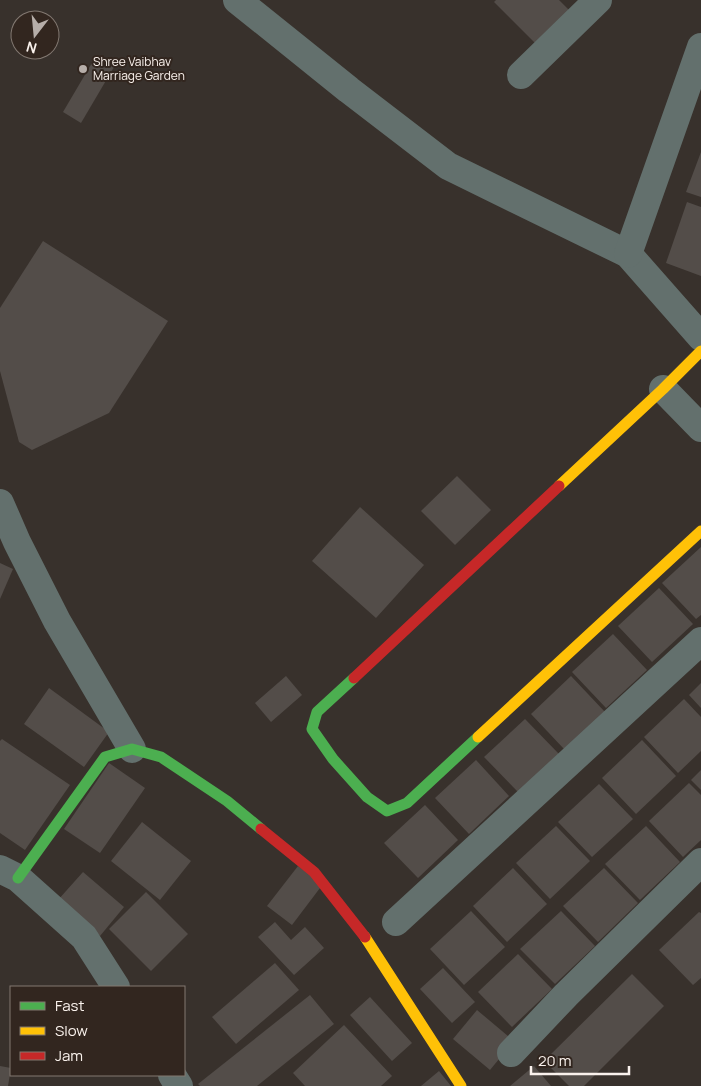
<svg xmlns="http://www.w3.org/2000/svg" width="701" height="1086" font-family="Manrope,sans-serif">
	<rect width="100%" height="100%" fill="#38312c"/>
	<g fill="#534d49">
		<polygon points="496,0 559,0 570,11 536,44 494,2"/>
		<polygon points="96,56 114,67 81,123 63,112"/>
		<polygon points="701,152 701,197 686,192"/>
		<polygon points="687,202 701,207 701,276 666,263"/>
		<polygon points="43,241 168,321 109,413 32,450 19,442 0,371 0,308"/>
		<polygon points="457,476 491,510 455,545 421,511"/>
		<polygon points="360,507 424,565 376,618 312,561"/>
		<polygon points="701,547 701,615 696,619 662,583"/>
		<polygon points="0,563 13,569 0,599"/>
		<polygon points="659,588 693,624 652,662 618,626"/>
		<polygon points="613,634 647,670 606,708 572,672"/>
		<polygon points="286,676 302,695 271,722 255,703"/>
		<polygon points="571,676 605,712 564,749 531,714"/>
		<polygon points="701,683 701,708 689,695"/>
		<polygon points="49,688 109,732 84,767 24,724"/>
		<polygon points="684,699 701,717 701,751 678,773 644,737"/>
		<polygon points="525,719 559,754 518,792 484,757"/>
		<polygon points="2,739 70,785 25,850 0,833 0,741"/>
		<polygon points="642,740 676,776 636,814 602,778"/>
		<polygon points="476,760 509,796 469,834 435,798"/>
		<polygon points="109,763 145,788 100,853 64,829"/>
		<polygon points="701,770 701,790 691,780"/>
		<polygon points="689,783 701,795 701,840 683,857 649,821"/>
		<polygon points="599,784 633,819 592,857 558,822"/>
		<polygon points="425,805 458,840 418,878 384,843"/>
		<polygon points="142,822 191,861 160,900 111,861"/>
		<polygon points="556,826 590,861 550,899 516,863"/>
		<polygon points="646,826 680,862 640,900 605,864"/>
		<polygon points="298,866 323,884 292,925 267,906"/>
		<polygon points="513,868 547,904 507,942 473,906"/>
		<polygon points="604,868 638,903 598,942 563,906"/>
		<polygon points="83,872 124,907 100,936 58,900"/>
		<polygon points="146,892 188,934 151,971 109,929"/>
		<polygon points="471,911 505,947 464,985 430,949"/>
		<polygon points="561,911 595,946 555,984 520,949"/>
		<polygon points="699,912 701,913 701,978 693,985 659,950"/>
		<polygon points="275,922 291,940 305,927 324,948 294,975 258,937"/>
		<polygon points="518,954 552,989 512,1027 478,992"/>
		<polygon points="275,963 299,990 236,1044 212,1017"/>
		<polygon points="443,968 475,1002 452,1023 420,989"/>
		<polygon points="632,974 664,1006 584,1086 569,1086 544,1061"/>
		<polygon points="310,995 334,1024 257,1086 200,1086 198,1084"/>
		<polygon points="370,997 412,1043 392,1061 350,1015"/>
		<polygon points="477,1010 514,1041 490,1070 453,1039"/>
		<polygon points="344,1025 392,1076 381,1086 305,1086 293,1073"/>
		<polygon points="0,1066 11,1068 8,1086 0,1086"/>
		<polygon points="534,1066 551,1086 510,1086"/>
		<polygon points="439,1071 451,1086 421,1086"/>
	</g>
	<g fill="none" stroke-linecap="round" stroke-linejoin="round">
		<g stroke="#63706d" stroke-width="28">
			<polyline points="237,0 349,90 448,166 628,254 701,337"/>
			<polyline points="521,75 598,0"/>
			<polyline points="628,254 701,47"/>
			<polyline points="663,389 701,428"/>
			<polyline points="0,503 17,542 57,621 132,749"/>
			<polyline points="0,869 18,878 84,937 116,987"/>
			<polyline points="396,922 701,641"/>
			<polyline points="511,1053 566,995 701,862"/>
			<polyline points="172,1075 179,1086"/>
		</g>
		<g stroke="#4caf50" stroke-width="11">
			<polyline points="354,678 317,712 312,729 333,759 367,797 387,811 407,803 478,737"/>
			<polyline points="18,878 105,757 132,749 161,757 227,801 261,829"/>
		</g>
		<g stroke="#ffc107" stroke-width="11">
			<polyline points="559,486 663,389 701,351"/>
			<polyline points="478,737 701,531"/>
			<polyline points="365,937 461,1086"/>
		</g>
		<g stroke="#c62828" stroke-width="11">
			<polyline points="354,678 559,486"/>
			<polyline points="261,829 314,872 365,937"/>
		</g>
	</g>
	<circle fill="#b6aea9" stroke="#32261f" stroke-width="2" cx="83" cy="69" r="5"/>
	<g text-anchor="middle" stroke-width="4" stroke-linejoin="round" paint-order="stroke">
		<g font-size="12" fill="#faf2ed" stroke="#32261f" text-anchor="start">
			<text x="93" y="66">Shree Vaibhav<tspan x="93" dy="14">Marriage Garden</tspan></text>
		</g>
	</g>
	<rect x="10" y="986" width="175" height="90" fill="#32261f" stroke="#827871"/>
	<rect x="20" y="1002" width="25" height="8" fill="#4caf50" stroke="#827871"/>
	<text x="55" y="1011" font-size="15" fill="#faf2ed">Fast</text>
	<rect x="20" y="1027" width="25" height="8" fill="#ffc107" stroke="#827871"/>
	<text x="55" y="1036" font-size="15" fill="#faf2ed">Slow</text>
	<rect x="20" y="1052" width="25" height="8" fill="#c62828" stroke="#827871"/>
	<text x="55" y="1061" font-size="15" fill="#faf2ed">Jam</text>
	<g transform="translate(35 35) rotate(196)"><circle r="24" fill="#32261f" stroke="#827871"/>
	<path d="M0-4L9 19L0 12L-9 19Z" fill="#b6aea9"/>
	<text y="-8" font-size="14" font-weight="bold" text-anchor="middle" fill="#faf2ed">N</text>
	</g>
	<path d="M531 1066v8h98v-8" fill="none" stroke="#faf2ed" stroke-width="2.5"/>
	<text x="538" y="1066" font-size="15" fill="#faf2ed" stroke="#32261f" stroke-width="4" paint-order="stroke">20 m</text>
</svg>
